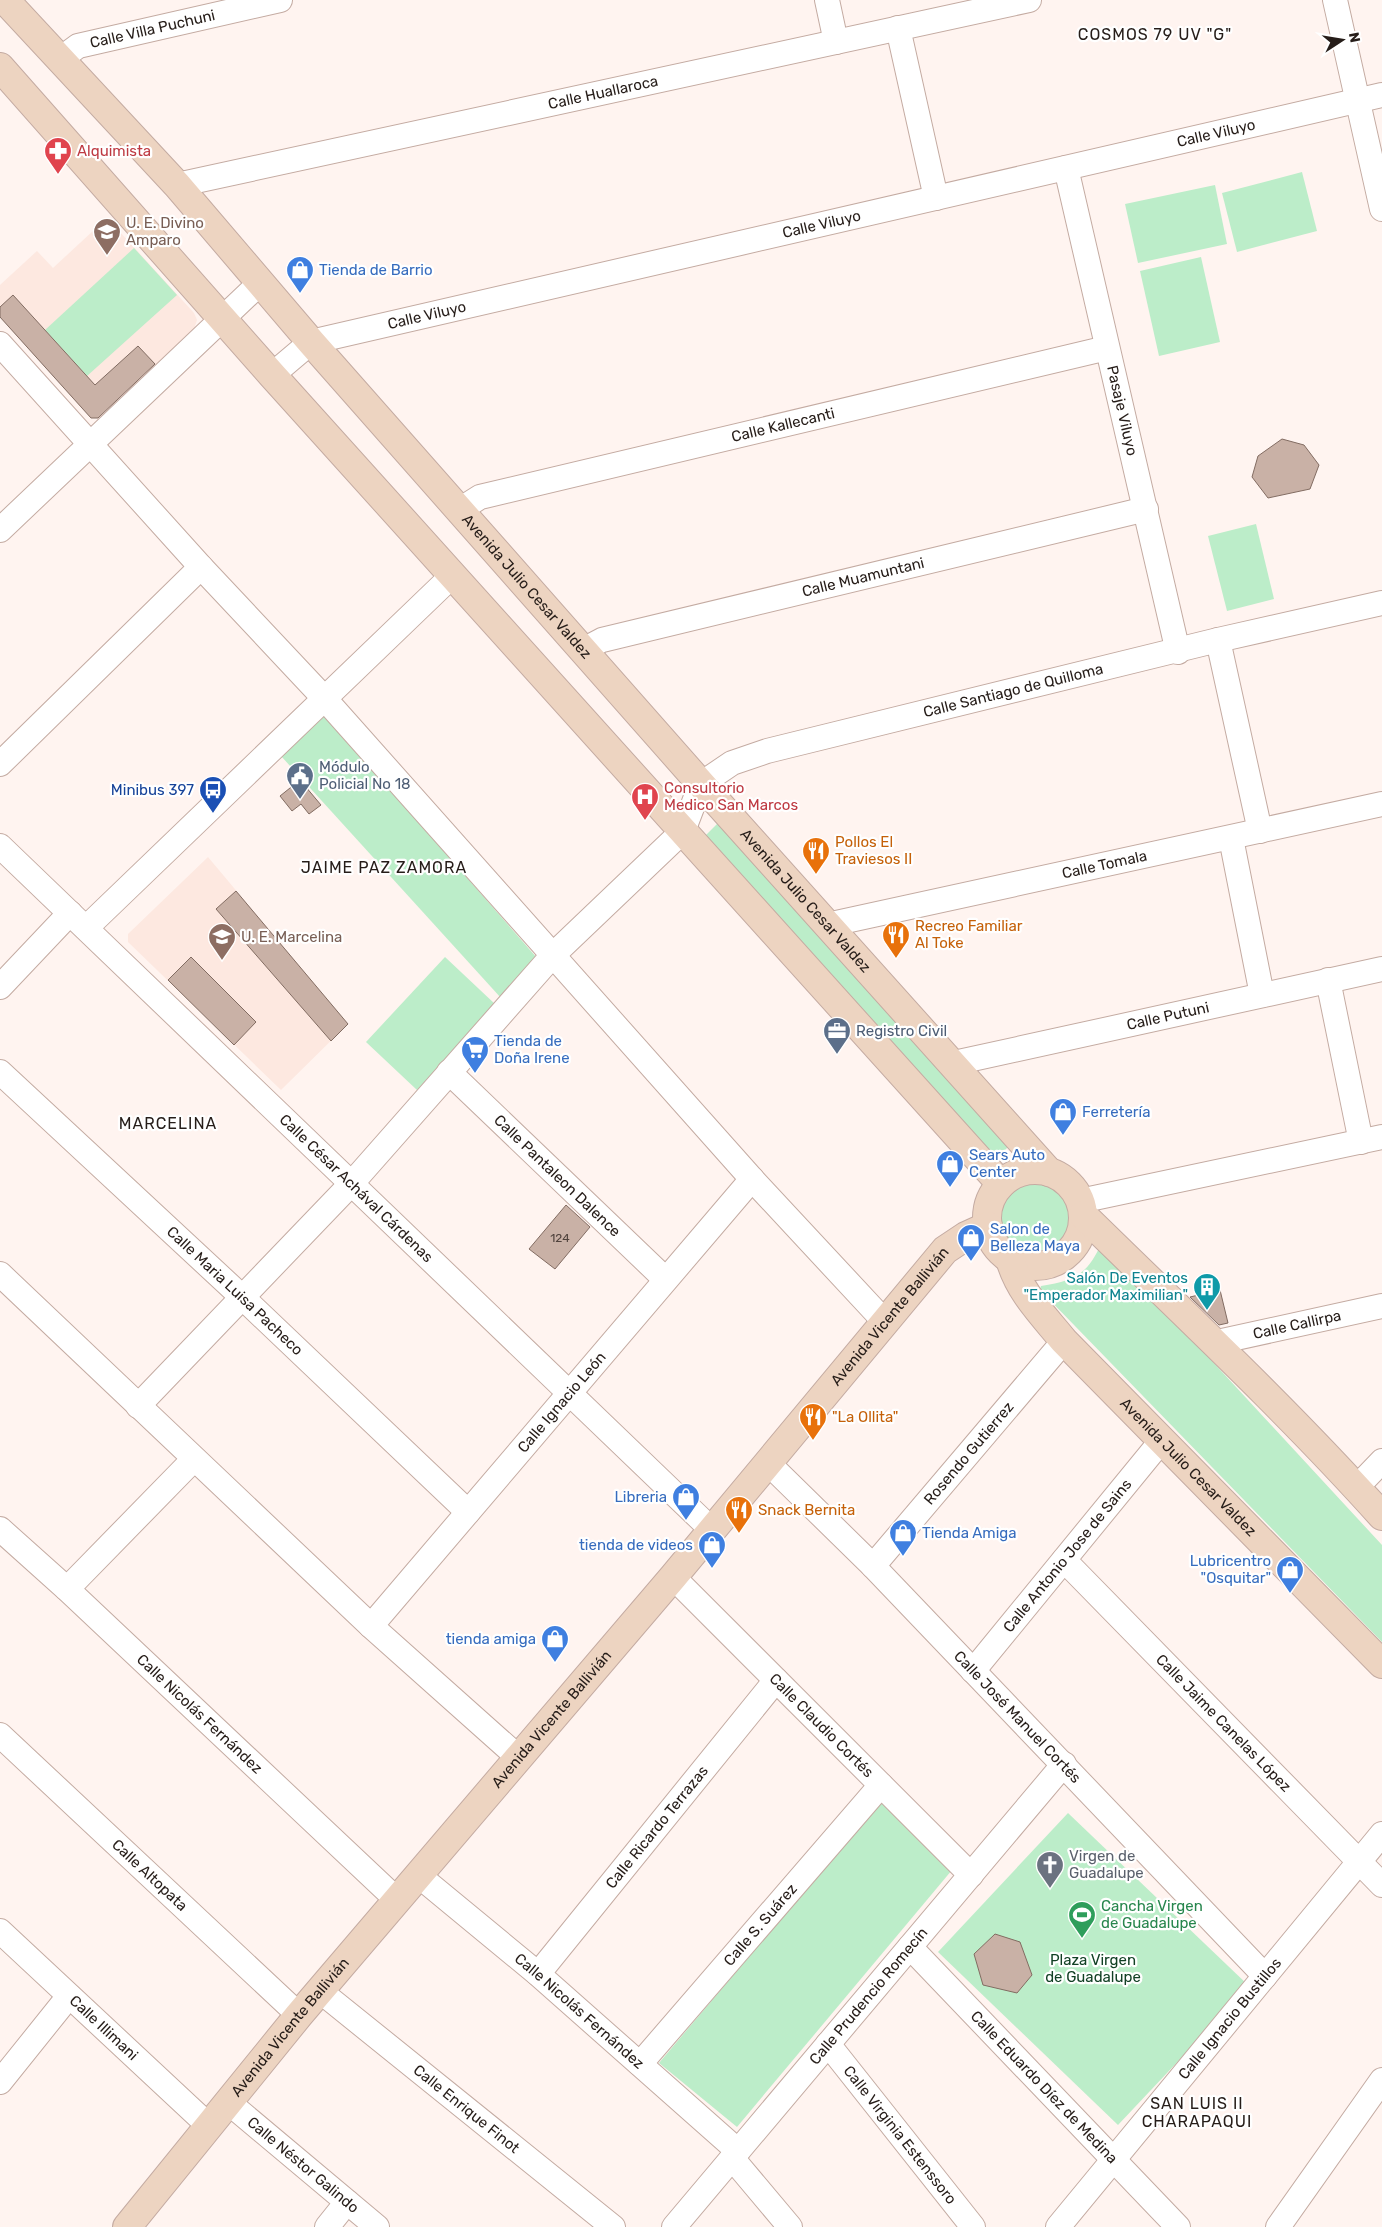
<svg xmlns="http://www.w3.org/2000/svg" width="1382" height="2227" font-family="Rubik,sans-serif">
	<rect width="100%" height="100%" fill="#fff4f0"/>
	<g fill="#fde8e0">
		<polygon points="107,218 194,313 197,320 194,329 99,418 91,418 0,317 0,285 37,251 53,268"/>
		<polygon points="208,857 348,1024 281,1090 128,942 128,934"/>
	</g>
	<g fill="#bcedc9">
		<polygon points="1302,172 1317,231 1237,252 1222,193"/>
		<polygon points="1215,185 1227,244 1138,263 1125,204"/>
		<polygon points="134,248 177,295 87,376 45,330"/>
		<polygon points="1201,257 1220,342 1159,356 1140,271"/>
		<polygon points="1256,524 1274,599 1227,611 1208,536"/>
		<polygon points="325,715 537,958 501,998 281,756"/>
		<polygon points="719,822 1012,1143 992,1163 703,838"/>
		<polygon points="445,957 496,1005 417,1090 366,1042"/>
		<circle cx="1036" cy="1218" r="36"/>
		<path d="M1102 1242 1382 1545V1642L1040 1290 1041 1286C1075 1281 1088 1274 1102 1242Z"/>
		<polygon points="882,1799 952,1870 737,2127 659,2063"/>
		<polygon points="1068,1813 1249,1986 1118,2125 938,1952"/>
	</g>
	<g fill="#c9b1a6" stroke="#826c62">
		<polygon points="13,295 95,385 138,346 155,364 98,418 91,418 0,317 0,307"/>
		<polygon points="1282,439 1304,445 1319,465 1310,489 1268,498 1252,477 1258,456"/>
		<polygon points="300,780 321,805 309,814 301,804 292,811 280,796"/>
		<polygon points="236,891 348,1024 331,1041 216,909"/>
		<polygon points="191,957 256,1022 234,1045 168,980"/>
		<polygon points="566,1205 590,1227 555,1269 529,1249"/>
		<polygon points="1220,1290 1228,1323 1219,1325 1190,1297"/>
		<polygon points="995,1934 1020,1942 1032,1975 1017,1993 983,1985 974,1954"/>
	</g>
	<g fill="none" stroke-linecap="round" stroke-linejoin="round">
		<defs>
			<g id="street">
				<polyline points="827,0 836,42"/>
				<polyline points="1335,0 1382,209"/>
				<polyline points="898,28 936,198"/>
				<path id="s1" d="M59 60 78 46 280 0"/>
				<path id="s2" d="M1066 168 1178 652"/>
				<path id="s3" d="M177 185 1029 0"/>
				<polyline points="0,344 201,567 324,698 752,1179 885,1322"/>
				<path id="s4" d="M272 375 311 342 1382 95"/>
				<path id="s5" d="M461 509 480 497 1107 348"/>
				<polyline points="0,530 260,283"/>
				<polyline points="1218,640 1260,831"/>
				<path id="s6" d="M583 650 602 640 1146 509"/>
				<polyline points="0,764 201,567"/>
				<polyline points="1231,838 1262,995"/>
				<path id="s7" d="M0 846 712 1530"/>
				<path id="s8" d="M827 925 1382 804"/>
				<polyline points="86,928 453,575"/>
				<polyline points="1328,980 1361,1142"/>
				<polyline points="0,987 70,913"/>
				<path id="s9" d="M954 1063 1382 969"/>
				<path id="s10" d="M0 1072 242 1297 468 1512"/>
				<path id="s11" d="M449 1072 665 1279"/>
				<polyline points="1080,1201 1382,1137"/>
				<polyline points="0,1274 371,1626 519,1758"/>
				<path id="s12" d="M1213 1343 1382 1306"/>
				<path id="s13" d="M138 1406 352 1183 553 955 683 831 701 784 732 763 767 751 1218 640 1382 603"/>
				<path id="s14" d="M768 1463 873 1566 1265 1976"/>
				<polyline points="1357,1487 1382,1461"/>
				<path id="s15" d="M0 1529 67 1589 397 1900"/>
				<path id="s16" d="M1064 1560 1382 1885"/>
				<path id="s17" d="M873 1566 1064 1341"/>
				<path id="s18" d="M673 1577 971 1875"/>
				<polyline points="67,1589 194,1459"/>
				<path id="s19" d="M371 1626 752 1179"/>
				<path id="s20" d="M973 1671 1162 1440"/>
				<path id="s21" d="M0 1735 299 2015"/>
				<path id="s22" d="M418 1875 538 1974 738 2151"/>
				<path id="s23" d="M0 1931 209 2126"/>
				<path id="s24" d="M910 1947 1178 2227"/>
				<path id="s25" d="M538 1974 776 1680"/>
				<path id="s26" d="M320 1991 613 2227"/>
				<path id="s27" d="M828 2044 973 2227"/>
				<path id="s28" d="M640 2064 881 1785"/>
				<polyline points="0,2082 69,1996"/>
				<path id="s29" d="M228 2102 377 2227"/>
				<polyline points="732,2158 790,2227"/>
				<polyline points="327,2227 347,2202"/>
				<path id="s30" d="M674 2227 1064 1764"/>
				<path id="s31" d="M1058 2227 1382 1834"/>
				<polyline points="1278,2227 1382,2080"/>
			</g>
			<g id="secondary">
				<path id="s32" d="M5 0 177 185 311 342 701 784 1049 1172"/>
				<polyline points="0,67 272,375 1001,1184"/>
				<circle cx="1035" cy="1218" r="48"/>
				<path d="M1083 1215C1184 1314 1288 1411 1382 1516"/>
				<path id="s33" d="M1010 1259C1019 1292 1043 1315 1064 1341L1382 1664"/>
				<path id="s34" d="M127 2227 299 2015 673 1577 945 1250 966 1236 988 1226"/>
			</g>
		</defs>
		<use href="#street" stroke="#c4aba2" stroke-width="26"/>
		<use href="#secondary" stroke="#c4aba2" stroke-width="30"/>
		<use href="#street" stroke="#fff" stroke-width="24"/>
		<use href="#secondary" stroke="#edd4c1" stroke-width="28"/>
	</g>
	<defs>
		<symbol id="pharmacy-pin" viewBox="-11 -11 22 30"><path d="M0 17L-7.5 6A9.5 9.5 0 1 1 7.5 6Z" fill="#e0444e" stroke="#fff"/><path d="M-2-6h4v4h4v4h-4v4h-4v-4h-4v-4h4Z" fill="#fff"/></symbol>
		<symbol id="school-pin" viewBox="-11 -11 22 30"><path d="M0 17L-7.5 6A9.5 9.5 0 1 1 7.5 6Z" fill="#8d6e63" stroke="#fff"/><path d="M0-5L7-2L0 1L-7-2ZM-4 1L0 2.5L4 1V4Q0 6-4 4Z" fill="#fff"/></symbol>
		<symbol id="shop-pin" viewBox="-11 -11 22 30"><path d="M0 17L-7.5 6A9.5 9.5 0 1 1 7.5 6Z" fill="#3f7fe0" stroke="#fff"/><path d="M-5-2.5h2.3a2.7 3.5 0 0 1 5.4 0H5L5.5 6h-11ZM-1.5-2.5h3a1.5 2.3 0 0 0-3 0Z" fill="#fff"/></symbol>
		<symbol id="civic-pin" viewBox="-11 -11 22 30"><path d="M0 17L-7.5 6A9.5 9.5 0 1 1 7.5 6Z" fill="#5c6f8a" stroke="#fff"/><path d="M-.6-6.5H3V-4.5H.6V-3L4-1V1h2V6H-6V1h2V-1L-.6-3ZM-1.2 2.5V6h2.4V2.5Z" fill="#fff"/></symbol>
		<symbol id="bus-pin" viewBox="-11 -11 22 30"><path d="M0 17L-7.5 6A9.5 9.5 0 1 1 7.5 6Z" fill="#1a4fb4" stroke="#fff"/><path d="M-5-6H5V4H4V6H2V4H-2V6H-4V4H-5ZM-3.5-4V0h7V-4ZM-3.5 1.2v1.5H-2V1.2ZM2 1.2v1.5H3.5V1.2Z" fill="#fff"/></symbol>
		<symbol id="hospital-pin" viewBox="-11 -11 22 30"><path d="M0 17L-7.5 6A9.5 9.5 0 1 1 7.5 6Z" fill="#e0444e" stroke="#fff"/><path d="M-5-5h3v3.5h4V-5h3V5h-3V1.5h-4V5h-3Z" fill="#fff"/></symbol>
		<symbol id="restaurant-pin" viewBox="-11 -11 22 30"><path d="M0 17L-7.5 6A9.5 9.5 0 1 1 7.5 6Z" fill="#e8710a" stroke="#fff"/><path d="M-5-6h1v4h1v-4h1v4h1v-4h1v5L-1.5 .5V6h-2V.5L-5-1ZM5-6V6H3V1.5H1.5Q1.5-4 5-6Z" fill="#fff"/></symbol>
		<symbol id="office-pin" viewBox="-11 -11 22 30"><path d="M0 17L-7.5 6A9.5 9.5 0 1 1 7.5 6Z" fill="#5c6f8a" stroke="#fff"/><path d="M-6-3h4V-5.5h4V-3h4V5H-6ZM-1-4.5V-3h2v-1.5ZM-6 0V1H6V0Z" fill="#fff"/></symbol>
		<symbol id="supermarket-pin" viewBox="-11 -11 22 30"><path d="M0 17L-7.5 6A9.5 9.5 0 1 1 7.5 6Z" fill="#3f7fe0" stroke="#fff"/><path d="M-6-5.5h2.5l.6 2H6L4.5 2H-2.5L-4.4-4H-6ZM-1.5 3.2a1.3 1.3 0 1 0 .1 0ZM3 3.2a1.3 1.3 0 1 0 .1 0Z" fill="#fff"/></symbol>
		<symbol id="building-pin" viewBox="-11 -11 22 30"><path d="M0 17L-7.5 6A9.5 9.5 0 1 1 7.5 6Z" fill="#0f9aa8" stroke="#fff"/><path d="M-4-6H4V6H1V3H-1V6H-4ZM-2.5-4.3h1.7v1.8h-1.7ZM.8-4.3h1.7v1.8H.8ZM-2.5-1h1.7V.8h-1.7ZM.8-1h1.7V.8H.8Z" fill="#fff"/></symbol>
		<symbol id="church-pin" viewBox="-11 -11 22 30"><path d="M0 17L-7.5 6A9.5 9.5 0 1 1 7.5 6Z" fill="#6b7280" stroke="#fff"/><path d="M-1.2-6h2.4v3.5h3.3v2.4h-3.3V6h-2.4V-.1h-3.3v-2.4h3.3Z" fill="#fff"/></symbol>
		<symbol id="stadium-pin" viewBox="-11 -11 22 30"><path d="M0 17L-7.5 6A9.5 9.5 0 1 1 7.5 6Z" fill="#2e9e5b" stroke="#fff"/><path d="M0-5a6.5 5 0 1 0 0 10a6.5 5 0 1 0 0-10ZM-3.5-1.8h7v3.6h-7Z" fill="#fff"/></symbol>
	</defs>
	<g fill-rule="evenodd">
		<use href="#pharmacy-pin" x="42" y="135" width="32" height="43"/>
		<use href="#school-pin" x="91" y="216" width="32" height="43"/>
		<use href="#shop-pin" x="284" y="254" width="32" height="43"/>
		<use href="#civic-pin" x="284" y="760" width="32" height="43"/>
		<use href="#bus-pin" x="197" y="774" width="32" height="43"/>
		<use href="#hospital-pin" x="629" y="781" width="32" height="43"/>
		<use href="#restaurant-pin" x="800" y="835" width="32" height="43"/>
		<use href="#restaurant-pin" x="880" y="919" width="32" height="43"/>
		<use href="#school-pin" x="206" y="921" width="32" height="43"/>
		<use href="#office-pin" x="821" y="1015" width="32" height="43"/>
		<use href="#supermarket-pin" x="459" y="1034" width="32" height="43"/>
		<use href="#shop-pin" x="1047" y="1096" width="32" height="43"/>
		<use href="#shop-pin" x="934" y="1148" width="32" height="43"/>
		<use href="#shop-pin" x="955" y="1222" width="32" height="43"/>
		<use href="#building-pin" x="1191" y="1271" width="32" height="43"/>
		<use href="#restaurant-pin" x="797" y="1401" width="32" height="43"/>
		<use href="#shop-pin" x="670" y="1481" width="32" height="43"/>
		<use href="#restaurant-pin" x="723" y="1494" width="32" height="43"/>
		<use href="#shop-pin" x="887" y="1517" width="32" height="43"/>
		<use href="#shop-pin" x="696" y="1529" width="32" height="43"/>
		<use href="#shop-pin" x="1274" y="1554" width="32" height="43"/>
		<use href="#shop-pin" x="539" y="1623" width="32" height="43"/>
		<use href="#church-pin" x="1034" y="1849" width="32" height="43"/>
		<use href="#stadium-pin" x="1066" y="1899" width="32" height="43"/>
	</g>
	<g text-anchor="middle" stroke-width="4.5" stroke-linejoin="round" paint-order="stroke">
		<g font-size="12" fill="#4f423c">
			<text x="560" y="1242">124</text>
		</g>
		<g font-size="15" fill="#261d19" stroke="#fff">
			<text dy="5" stroke="none"><textPath href="#s1" startOffset="100">Calle Villa Puchuni</textPath></text>
			<text dy="5" stroke="none"><textPath href="#s3" startOffset="436">Calle Huallaroca</textPath></text>
			<text dy="5" stroke="none"><textPath href="#s4" startOffset="980">Calle Viluyo</textPath></text>
			<text dy="5" stroke="none"><textPath href="#s4" startOffset="575">Calle Viluyo</textPath></text>
			<text dy="5" stroke="none"><textPath href="#s4" startOffset="170">Calle Viluyo</textPath></text>
			<text dy="5" stroke="none"><textPath href="#s2" startOffset="249">Pasaje Viluyo</textPath></text>
			<text dy="5" stroke="none"><textPath href="#s5" startOffset="334">Calle Kallecanti</textPath></text>
			<text dy="5" stroke="none"><textPath href="#s6" startOffset="290">Calle Muamuntani</textPath></text>
			<text dy="5" stroke="none"><textPath href="#s32" startOffset="785">Avenida Julio Cesar Valdez</textPath></text>
			<text dy="5" stroke="none"><textPath href="#s13" startOffset="1171">Calle Santiago de Quilloma</textPath></text>
			<text dy="5" stroke="none"><textPath href="#s8" startOffset="284">Calle Tomala</textPath></text>
			<text dy="5" stroke="none"><textPath href="#s32" startOffset="1205">Avenida Julio Cesar Valdez</textPath></text>
			<text dy="5" stroke="none"><textPath href="#s9" startOffset="219">Calle Putuni</textPath></text>
			<text dy="5" stroke="none"><textPath href="#s11" startOffset="150">Calle Pantaleon Dalence</textPath></text>
			<text dy="5" stroke="none"><textPath href="#s7" startOffset="494">Calle César Achával Cárdenas</textPath></text>
			<text dy="5" stroke="none"><textPath href="#s10" startOffset="321">Calle Maria Luisa Pacheco</textPath></text>
			<text dy="5" stroke="none"><textPath href="#s34" startOffset="1188">Avenida Vicente Ballivián</textPath></text>
			<text dy="5" stroke="none"><textPath href="#s12" startOffset="86">Calle Callirpa</textPath></text>
			<text dy="5" stroke="none"><textPath href="#s19" startOffset="294">Calle Ignacio León</textPath></text>
			<text dy="5" stroke="none"><textPath href="#s17" startOffset="148">Rosendo Gutierrez</textPath></text>
			<text dy="5" stroke="none"><textPath href="#s33" startOffset="276">Avenida Julio Cesar Valdez</textPath></text>
			<text dy="5" stroke="none"><textPath href="#s20" startOffset="149">Calle Antonio Jose de Sains</textPath></text>
			<text dy="5" stroke="none"><textPath href="#s15" startOffset="272">Calle Nicolás Fernández</textPath></text>
			<text dy="5" stroke="none"><textPath href="#s14" startOffset="356">Calle José Manuel Cortés</textPath></text>
			<text dy="5" stroke="none"><textPath href="#s34" startOffset="662">Avenida Vicente Ballivián</textPath></text>
			<text dy="5" stroke="none"><textPath href="#s16" startOffset="228">Calle Jaime Canelas López</textPath></text>
			<text dy="5" stroke="none"><textPath href="#s18" startOffset="210">Calle Claudio Cortés</textPath></text>
			<text dy="5" stroke="none"><textPath href="#s25" startOffset="189">Calle Ricardo Terrazas</textPath></text>
			<text dy="5" stroke="none"><textPath href="#s21" startOffset="205">Calle Altopata</textPath></text>
			<text dy="5" stroke="none"><textPath href="#s28" startOffset="184">Calle S. Suárez</textPath></text>
			<text dy="5" stroke="none"><textPath href="#s30" startOffset="302">Calle Prudencio Romecín</textPath></text>
			<text dy="5" stroke="none"><textPath href="#s22" startOffset="211">Calle Nicolás Fernández</textPath></text>
			<text dy="5" stroke="none"><textPath href="#s31" startOffset="270">Calle Ignacio Bustillos</textPath></text>
			<text dy="5" stroke="none"><textPath href="#s34" startOffset="258">Avenida Vicente Ballivián</textPath></text>
			<text dy="5" stroke="none"><textPath href="#s23" startOffset="142">Calle Illimani</textPath></text>
			<text dy="5" stroke="none"><textPath href="#s24" startOffset="194">Calle Eduardo Díez de Medina</textPath></text>
			<text dy="5" stroke="none"><textPath href="#s26" startOffset="188">Calle Enrique Finot</textPath></text>
			<text dy="5" stroke="none"><textPath href="#s27" startOffset="116">Calle Virginia Estenssoro</textPath></text>
			<text dy="5" stroke="none"><textPath href="#s29" startOffset="98">Calle Néstor Galindo</textPath></text>
		</g>
		<g font-size="15" fill="#be3a42" stroke="#fff" text-anchor="start">
			<text x="77" y="156">Alquimista</text>
			<text x="664" y="793">Consultorio<tspan x="664" dy="17">Medico San Marcos</tspan></text>
		</g>
		<g font-size="15" fill="#785e54" stroke="#fff" text-anchor="start">
			<text x="126" y="228">U. E. Divino<tspan x="126" dy="17">Amparo</tspan></text>
			<text x="241" y="942">U. E. Marcelina</text>
		</g>
		<g font-size="15" fill="#366cbe" stroke="#fff" text-anchor="start">
			<text x="319" y="275">Tienda de Barrio</text>
			<text x="494" y="1046">Tienda de<tspan x="494" dy="17">Doña Irene</tspan></text>
			<text x="1082" y="1117">Ferretería</text>
			<text x="969" y="1160">Sears Auto<tspan x="969" dy="17">Center</tspan></text>
			<text x="990" y="1234">Salon de<tspan x="990" dy="17">Belleza Maya</tspan></text>
			<text x="667" y="1502" text-anchor="end">Libreria</text>
			<text x="922" y="1538">Tienda Amiga</text>
			<text x="693" y="1550" text-anchor="end">tienda de videos</text>
			<text x="1271" y="1566" text-anchor="end">Lubricentro<tspan x="1271" dy="17">"Osquitar"</tspan></text>
			<text x="536" y="1644" text-anchor="end">tienda amiga</text>
		</g>
		<g font-size="15" fill="#4e5e75" stroke="#fff" text-anchor="start">
			<text x="319" y="772">Módulo<tspan x="319" dy="17">Policial No 18</tspan></text>
			<text x="856" y="1036">Registro Civil</text>
		</g>
		<g font-size="15" fill="#164399" stroke="#fff" text-anchor="end">
			<text x="194" y="795">Minibus 397</text>
		</g>
		<g font-size="15" fill="#c56008" stroke="#fff" text-anchor="start">
			<text x="835" y="847">Pollos El<tspan x="835" dy="17">Traviesos II</tspan></text>
			<text x="915" y="931">Recreo Familiar<tspan x="915" dy="17">Al Toke</tspan></text>
			<text x="832" y="1422">"La Ollita"</text>
			<text x="758" y="1515">Snack Bernita</text>
		</g>
		<g font-size="15" fill="#0d838f" stroke="#fff" text-anchor="end">
			<text x="1188" y="1283">Salón De Eventos<tspan x="1188" dy="17">"Emperador Maximilian"</tspan></text>
		</g>
		<g font-size="15" fill="#5b616d" stroke="#fff" text-anchor="start">
			<text x="1069" y="1861">Virgen de<tspan x="1069" dy="17">Guadalupe</tspan></text>
		</g>
		<g font-size="15" fill="#27864d" stroke="#fff" text-anchor="start">
			<text x="1101" y="1911">Cancha Virgen<tspan x="1101" dy="17">de Guadalupe</tspan></text>
		</g>
		<g font-size="15" fill="#114024" stroke="#fff">
			<text x="1093" y="1965">Plaza Virgen<tspan x="1093" dy="17">de Guadalupe</tspan></text>
		</g>
		<g font-size="16" letter-spacing="1" fill="#261d19" stroke="#fff">
			<text x="1155" y="40">COSMOS 79 UV "G"</text>
			<text x="384" y="873">JAIME PAZ ZAMORA</text>
			<text x="168" y="1129">MARCELINA</text>
			<text x="1197" y="2109">SAN LUIS II<tspan x="1197" dy="18">CHARAPAQUI</tspan></text>
		</g>
	</g>
	<g transform="translate(1342 40) rotate(78)" stroke="#ffffff" stroke-width="4" paint-order="stroke">
	<path d="M0-4L9 19L0 12L-9 19Z" fill="#261d19"/>
	<text y="-8" font-size="14" font-weight="bold" text-anchor="middle" fill="#261d19">N</text>
	</g>
</svg>
